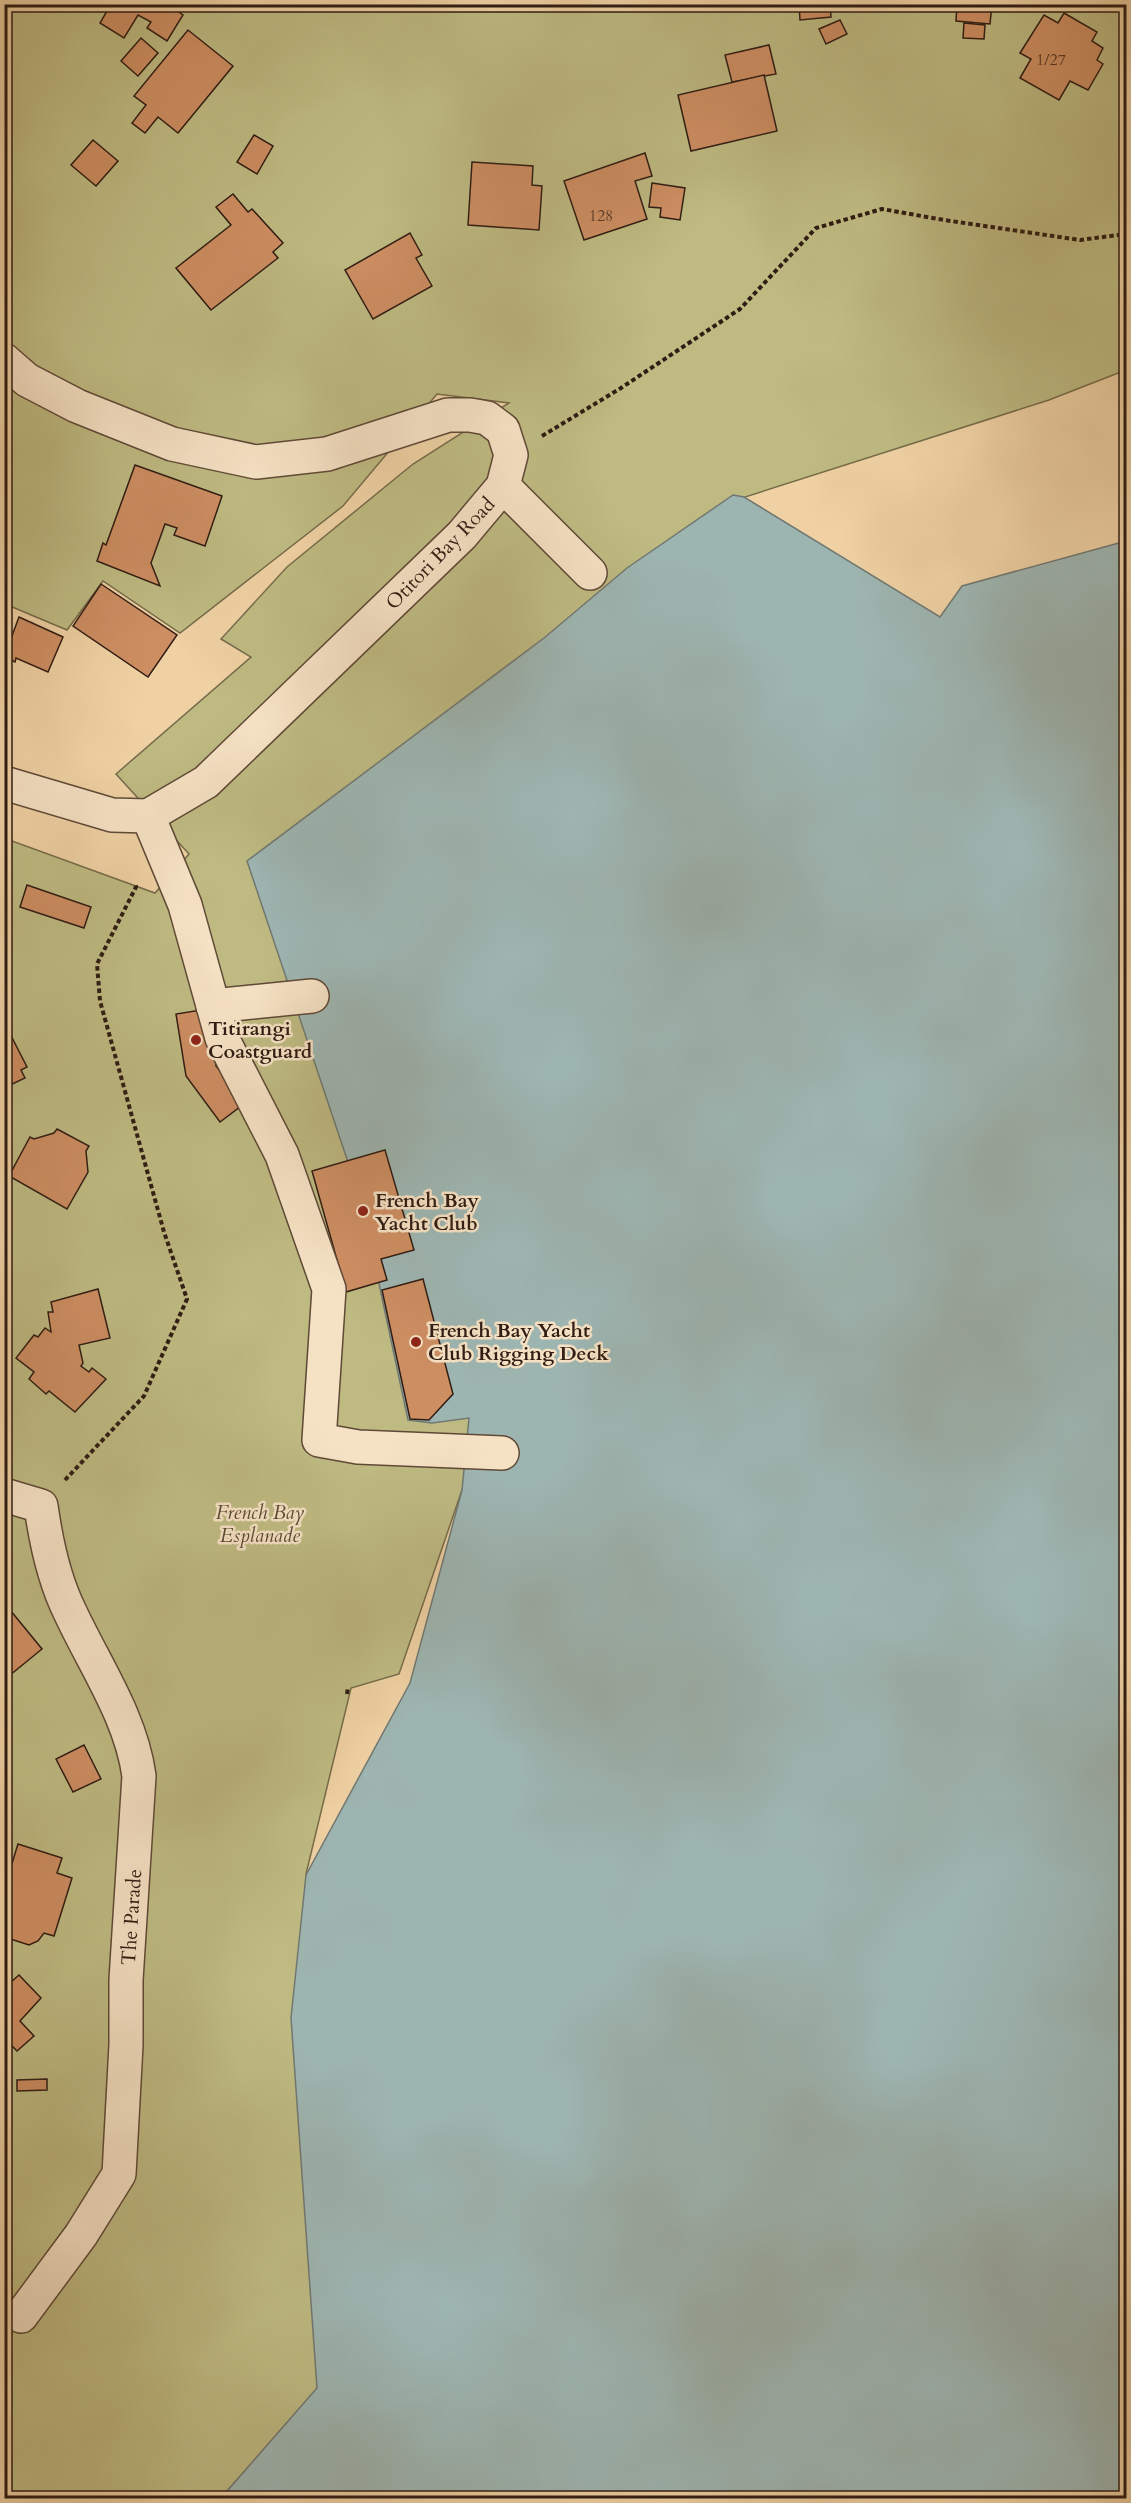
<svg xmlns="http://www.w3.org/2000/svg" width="1131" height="2503" font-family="Cardo,serif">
	<rect width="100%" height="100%" fill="#efd1a4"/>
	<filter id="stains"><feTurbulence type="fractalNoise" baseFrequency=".00333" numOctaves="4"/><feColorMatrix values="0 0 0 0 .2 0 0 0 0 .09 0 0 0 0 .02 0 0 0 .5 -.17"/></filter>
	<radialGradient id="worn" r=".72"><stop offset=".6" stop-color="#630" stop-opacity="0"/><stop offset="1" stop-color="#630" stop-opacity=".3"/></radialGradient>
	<polygon fill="#beba82" stroke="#766b4a" stroke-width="1.5" points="859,4 865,6 876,4 1126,5 1126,370 1049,400 745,497 462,1490 399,1674 351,1688 306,1874 848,1942 297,2412 221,2498 5,2498 4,838 155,893 189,854 116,774 251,657 221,639 287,567 413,464 509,403 437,394 343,506 180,633 103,581 67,630 5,604 5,5"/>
	<polygon fill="#9db5b1" stroke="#717872" stroke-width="1.5" points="733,495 744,497 940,617 962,586 1126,541 1126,2498 221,2498 317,2388 291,2018 306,1875 410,1683 462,1490 469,1418 432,1423 408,1420 362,1204 247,861 544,638 627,568"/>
	<g fill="#cd8e62" stroke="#2f1c13" stroke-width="1.5">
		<polygon points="111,4 168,4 183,15 167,41 147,28 151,22 138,15 124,38 100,23"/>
		<polygon points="799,4 830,4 831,17 800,20"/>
		<polygon points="957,4 992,4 990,24 956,21"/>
		<polygon points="1064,13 1097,32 1092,41 1103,48 1097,60 1103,64 1088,90 1070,81 1059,100 1020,78 1031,59 1020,53 1044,15 1058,23"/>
		<polygon points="840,20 847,34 826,44 819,29"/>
		<polygon points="964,23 985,25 984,39 963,38"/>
		<polygon points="188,30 233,66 178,133 158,117 145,133 132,123 146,105 134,96"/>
		<polygon points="141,38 158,53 138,76 121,61"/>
		<polygon points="769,45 776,74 732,82 725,55"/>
		<polygon points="764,75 777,131 691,151 678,95"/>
		<polygon points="254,135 273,146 257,174 237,162"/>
		<polygon points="93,140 118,161 96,186 71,165"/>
		<polygon points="645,153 652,176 635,181 647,219 584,240 564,181"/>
		<polygon points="472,162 533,166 532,185 542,186 539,230 468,225"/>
		<polygon points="652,183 685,188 680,220 660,217 661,208 649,207"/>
		<polygon points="233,194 248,212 252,209 283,243 273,252 278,258 211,310 176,268 231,225 216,207"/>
		<polygon points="410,233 422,255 416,258 432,286 373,319 345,270"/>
		<polygon points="135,465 222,496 205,546 174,535 177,528 165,524 151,563 160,586 97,561 103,543 106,545"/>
		<polygon points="101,584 177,635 148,677 73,626"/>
		<polygon points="19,617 63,637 48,672 16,658 15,662 4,657"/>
		<polygon points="27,885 91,907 84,928 20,907"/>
		<polygon points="207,1009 216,1066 245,1103 220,1122 186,1076 176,1014"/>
		<polygon points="4,1022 27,1067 21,1070 25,1078 4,1088"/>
		<polygon points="57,1129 89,1146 86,1151 88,1172 67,1209 9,1176 30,1137 34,1139 54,1133"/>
		<polygon points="385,1150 414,1250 381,1259 387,1280 346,1292 312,1171"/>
		<polygon points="423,1279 453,1394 429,1420 410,1419 382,1290"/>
		<polygon points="98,1289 110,1338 79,1345 83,1363 81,1366 89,1372 92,1368 106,1379 75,1412 49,1391 46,1394 29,1379 34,1372 16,1358 34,1335 38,1337 45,1328 51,1332 48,1312 53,1312 51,1302"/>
		<polygon points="6,1605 42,1649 4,1680 4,1607"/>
		<polygon points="84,1745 101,1779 73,1792 56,1759"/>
		<polygon points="18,1844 62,1858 57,1873 72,1878 54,1936 44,1933 38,1941 29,1945 4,1937 4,1889"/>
		<polygon points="19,1975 41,1998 20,2021 34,2036 17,2051 6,2040 4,2042 4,1988"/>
		<polygon points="47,2079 47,2090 17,2091 17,2080"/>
	</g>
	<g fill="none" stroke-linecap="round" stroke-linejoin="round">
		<defs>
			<g id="minor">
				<polyline points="4,360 27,380 77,406 172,444 256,462 327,454 448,415 470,415 487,418 503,430 511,455 503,486 462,535 206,782 148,816"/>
				<polyline points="503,486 590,573"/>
				<polyline points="4,783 112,815 148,816"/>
				<polyline points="148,816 185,905 222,1038 282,1155 329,1289 319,1440 358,1447 502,1453"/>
				<polyline points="213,1006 312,996"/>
				<path d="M4 1495 41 1506C46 1542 54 1580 70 1612 95 1666 131 1717 139 1776L126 1980V2045L119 2174 81 2235 21 2316"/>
			</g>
		</defs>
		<use href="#minor" stroke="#5f4937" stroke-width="36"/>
		<g stroke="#2f1c13" stroke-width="4" stroke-dasharray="4.5 3" stroke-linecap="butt">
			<polyline points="542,436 621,388 740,309 816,228 882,209 944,220 1080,240 1126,234"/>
			<polyline points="65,1480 144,1396 187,1299 164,1232 100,1001 97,964 136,887 135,884"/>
			<polyline points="347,1694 348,1687"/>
		</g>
		<use href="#minor" stroke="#f5e1c4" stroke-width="33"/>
	</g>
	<g fill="#8f2418" stroke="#f5e1c4" stroke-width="2">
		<circle cx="196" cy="1040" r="6"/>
		<circle cx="363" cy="1211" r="6"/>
		<circle cx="416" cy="1342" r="6"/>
	</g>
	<g text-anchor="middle" stroke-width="5" stroke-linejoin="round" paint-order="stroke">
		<g font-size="16" fill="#563827">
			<text x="1051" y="65">1/27</text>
			<text x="601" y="221">128</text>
		</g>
		<g font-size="20" fill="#2f1c13" stroke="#f5e1c4">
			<text transform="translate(440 553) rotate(-46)" y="7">Otitori Bay Road</text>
			<text transform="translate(131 1917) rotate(-86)" y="7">The Parade</text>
		</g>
		<g font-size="20" font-weight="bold" fill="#2f1c13" stroke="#f5e1c4" text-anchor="start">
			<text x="208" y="1035">Titirangi<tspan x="208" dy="23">Coastguard</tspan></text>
			<text x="375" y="1207">French Bay<tspan x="375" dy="23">Yacht Club</tspan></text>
			<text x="428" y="1337">French Bay Yacht<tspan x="428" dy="23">Club Rigging Deck</tspan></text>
		</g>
		<g font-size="20" font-style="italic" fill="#5a4b34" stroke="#f5e1c4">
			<text x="260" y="1519">French Bay<tspan x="260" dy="23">Esplanade</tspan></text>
		</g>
	</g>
	<rect width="1131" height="2503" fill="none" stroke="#efd1a4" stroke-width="24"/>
	<rect x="6" y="6" width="1119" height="2491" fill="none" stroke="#2f1c13" stroke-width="3"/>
	<rect x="12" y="12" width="1107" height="2479" fill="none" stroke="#2f1c13" stroke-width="1.5"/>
	<rect width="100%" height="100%" filter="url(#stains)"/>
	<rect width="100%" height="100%" fill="url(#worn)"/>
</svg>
